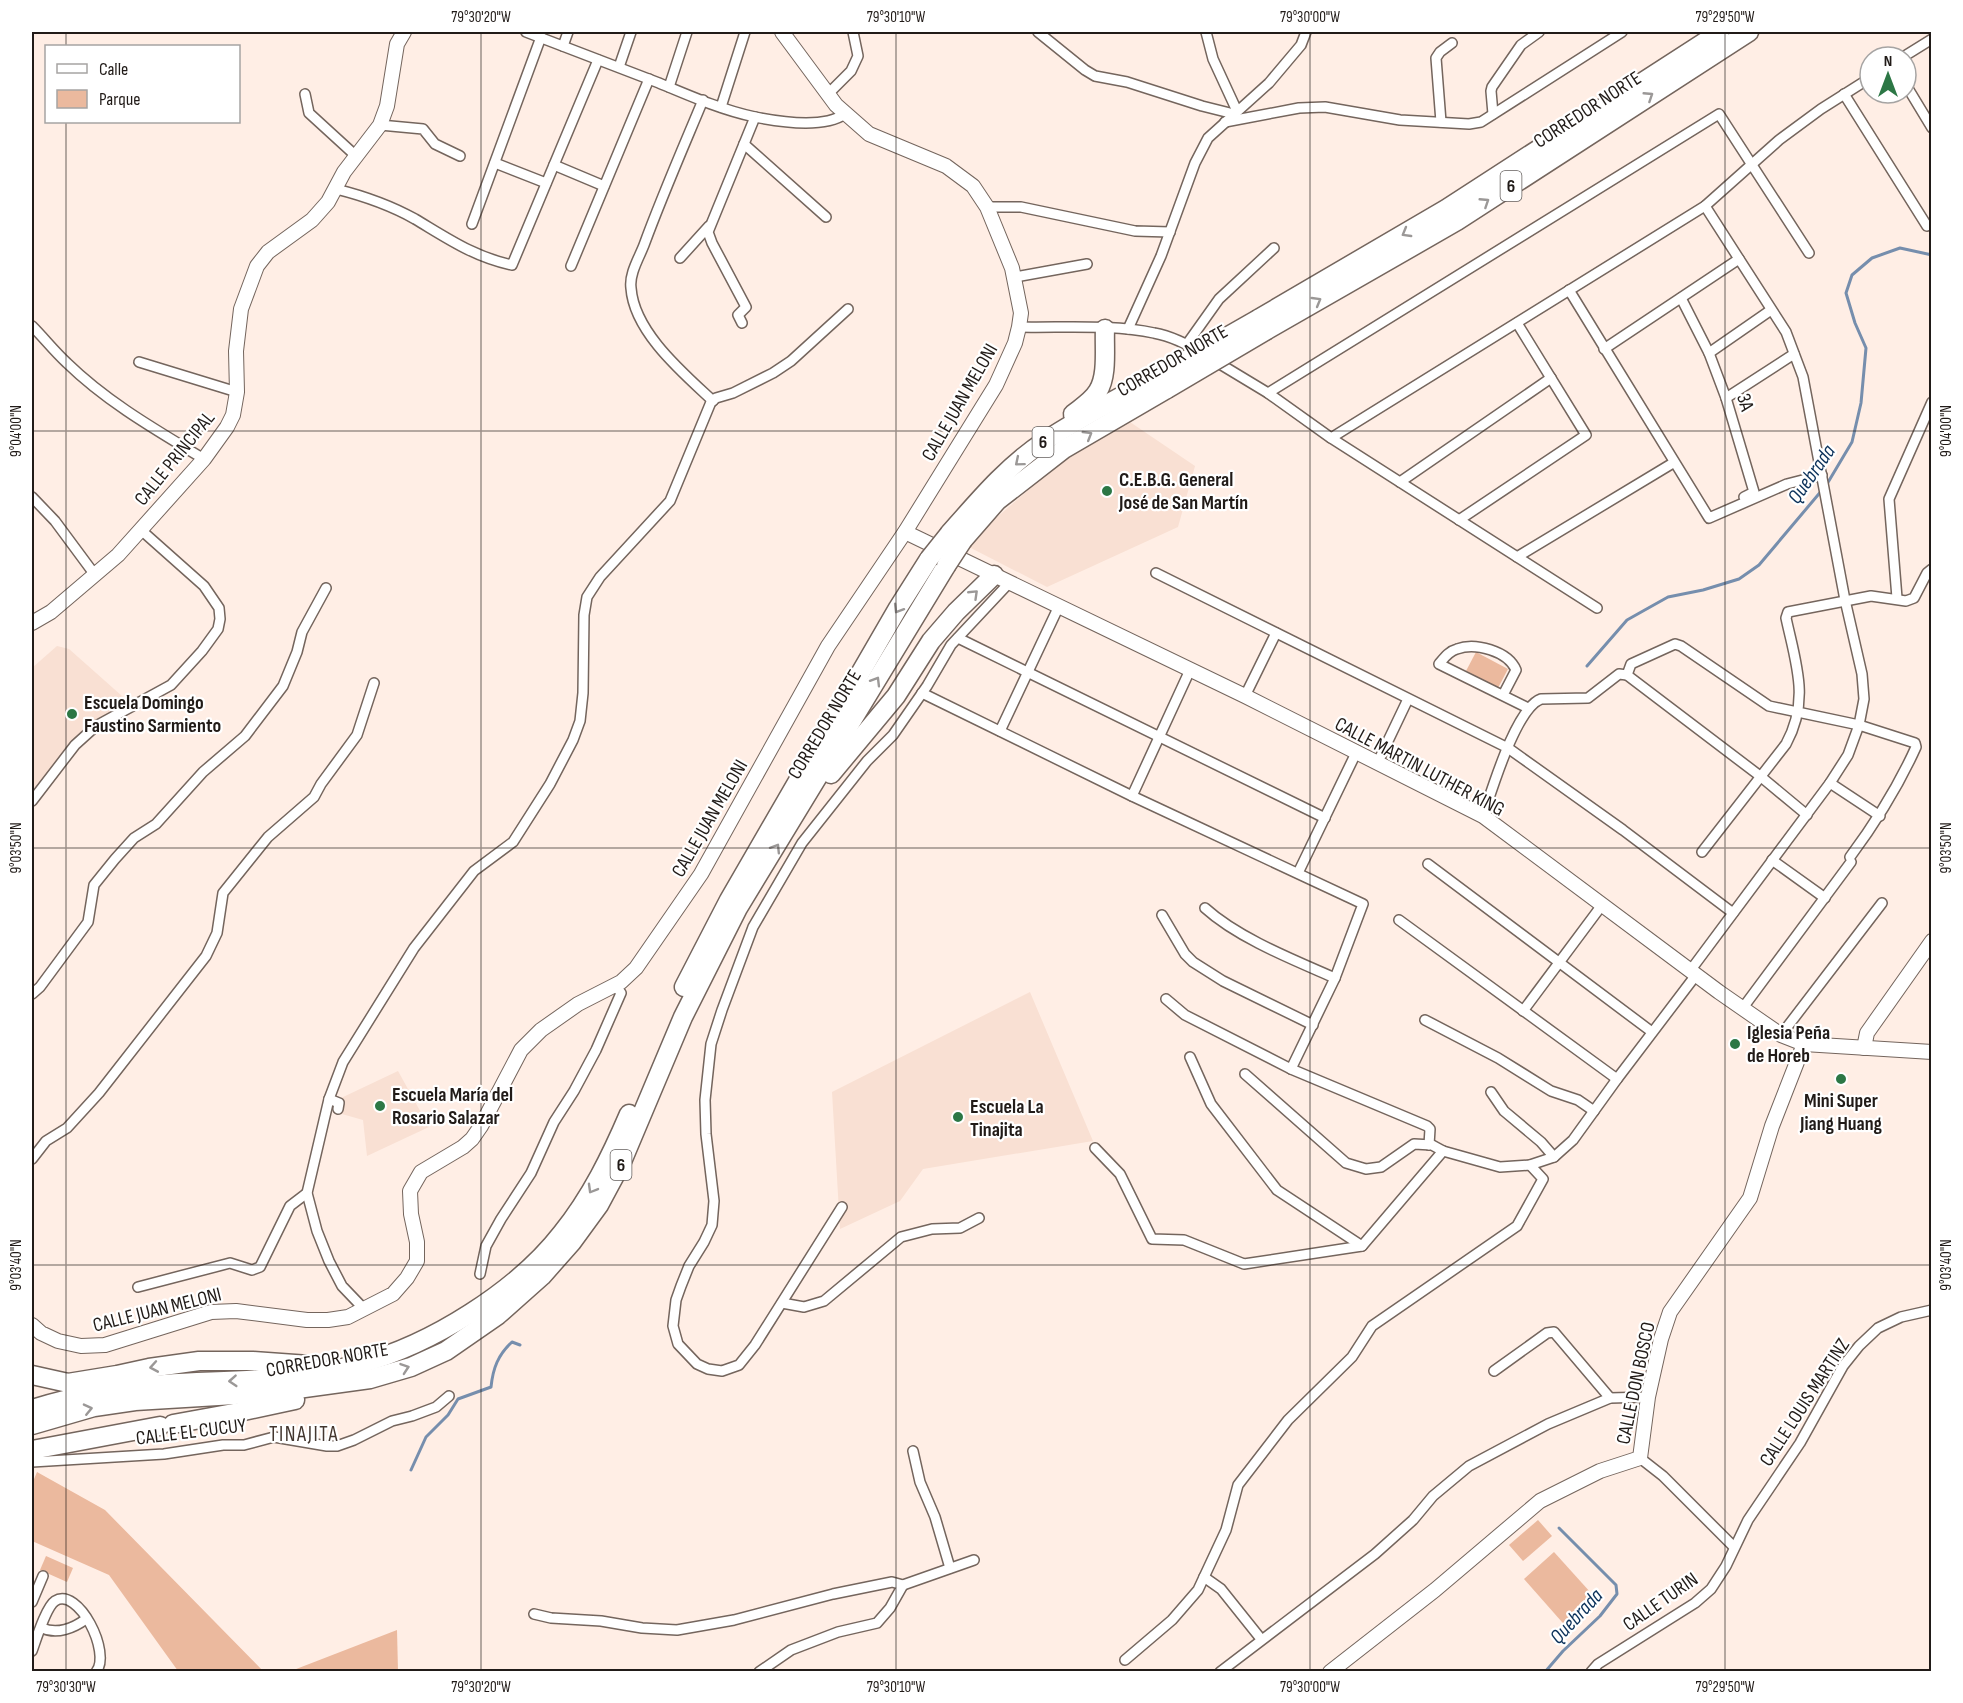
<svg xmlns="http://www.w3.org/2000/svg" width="1963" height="1703" font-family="'Sofia Sans Condensed',sans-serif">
	<rect width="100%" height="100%" fill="#ffeee5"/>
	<g fill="#f9e0d3">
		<polygon points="1127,420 1195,466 1178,527 1047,587 969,547 979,533 1051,470"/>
		<polygon points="57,646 69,649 131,704 72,744 32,791 32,668"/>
		<polygon points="1030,992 1093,1141 923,1169 900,1201 840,1229 832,1092"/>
		<polygon points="398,1071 429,1127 367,1156 363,1120 342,1114 341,1098"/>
	</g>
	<g fill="#ebb99e">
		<polygon points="1476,652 1508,669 1498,688 1466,671"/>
		<polygon points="37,1472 105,1510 263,1671 178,1671 109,1575 32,1541 32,1484"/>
		<polygon points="1538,1520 1552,1536 1523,1561 1509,1545"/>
		<polygon points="1554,1552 1600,1603 1569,1630 1524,1579"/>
		<polygon points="46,1556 73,1568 67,1582 40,1570"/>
		<polygon points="397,1630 398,1671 291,1671"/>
	</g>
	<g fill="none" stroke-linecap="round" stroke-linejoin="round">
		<g stroke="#768ead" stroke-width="3">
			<polyline points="1827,484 1852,442 1861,403 1866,348 1855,323 1846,293 1852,275 1872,258 1900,248 1932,255"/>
			<polyline points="1587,666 1627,620 1643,611 1668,597 1703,590 1739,579 1759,565 1823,489"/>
			<path d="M411 1470 426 1437 448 1415 458 1399 491 1387C493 1368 498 1355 512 1342L520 1345"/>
			<polyline points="1545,1672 1563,1651 1600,1616 1617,1594 1616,1585 1559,1528"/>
		</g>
		<defs>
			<g id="street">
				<path d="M526 32C571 49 615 66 659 83 690 96 722 110 755 117 780 122 823 129 845 114"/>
				<polyline points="1038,32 1085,70 1095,76 1127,82 1202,106 1234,114"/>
				<polyline points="1206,32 1213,59 1237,111"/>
				<polyline points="563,46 568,32"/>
				<polyline points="1903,57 1932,39"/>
				<polyline points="619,67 631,32"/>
				<polyline points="1906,85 1932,128"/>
				<polyline points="669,87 687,32"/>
				<polyline points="305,94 309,113 356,156"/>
				<polyline points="828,94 851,71 858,56 853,32"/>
				<polyline points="1844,94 1927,226"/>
				<path d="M703 100C683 148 662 196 644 245 639 258 629 274 631 288 634 332 683 373 713 401"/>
				<polyline points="721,107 745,32"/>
				<polyline points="1493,114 1491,91 1492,87 1521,45 1539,32"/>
				<polyline points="1225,122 1299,108 1325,107 1400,120 1469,124 1481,122 1622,32"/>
				<polyline points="1441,122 1436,58 1440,52 1452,43"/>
				<polyline points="380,125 423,129 435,144 460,156"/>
				<polyline points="744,144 826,217"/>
				<polyline points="495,163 546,183"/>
				<polyline points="554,165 604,186"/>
				<path d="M336 189C364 196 390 205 415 219 447 238 474 257 512 265L598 60"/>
				<polyline points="987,207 1021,207 1135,231 1170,232"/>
				<polyline points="472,224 541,37"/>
				<polyline points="680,258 709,226"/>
				<polyline points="571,266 649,79"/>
				<polyline points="1015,277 1087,264"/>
				<polyline points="1569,290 1709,518 1787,484 1822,475"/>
				<polyline points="1681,298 1709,353 1726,398 1754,492 1744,497"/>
				<polyline points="742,323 738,315 746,307 712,243 708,232 755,117"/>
				<path d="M32 326C44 338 54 351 67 363 107 402 156 430 204 459"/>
				<path d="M1019 327C1060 328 1114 324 1154 333 1171 336 1186 344 1201 352"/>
				<polyline points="1128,329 1161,256 1195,163 1208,138 1269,83 1301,45 1306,32"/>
				<polyline points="1187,344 1219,299 1274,248"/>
				<polyline points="1604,349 1739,259"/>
				<polyline points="1709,353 1771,310"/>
				<polyline points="1215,361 1268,393 1331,438 1597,608"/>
				<polyline points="139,362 237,392"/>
				<polyline points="1268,393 1719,114 1809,253"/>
				<polyline points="1726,398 1794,354"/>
				<polyline points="1331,438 1705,206 1779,140 1821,109 1870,78"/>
				<polyline points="1400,482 1551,378"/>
				<polyline points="32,497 55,521 95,575"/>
				<polyline points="1459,520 1586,435 1517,323"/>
				<polyline points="1517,557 1673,463"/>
				<polyline points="1156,573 1508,748 1623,830 1733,913"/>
				<polyline points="1897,598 1889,499 1932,402"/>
				<polyline points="958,638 1325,818"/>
				<path d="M1627 675 1631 664 1675 644 1681 646 1769 706 1859 725 1915 743 1916 747C1898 787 1876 822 1850 857"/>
				<polyline points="922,693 1132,796 1363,904 1335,978 1291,1069"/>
				<path d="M1503 695 1516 670C1508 651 1475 642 1457 649 1449 651 1444 658 1439 664L1528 708"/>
				<polyline points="1245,696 1276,633"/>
				<polyline points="1000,731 1059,606"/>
				<polyline points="1377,764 1408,699"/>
				<polyline points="1830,783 1880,816"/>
				<polyline points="1132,796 1190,670"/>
				<polyline points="32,801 75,745 96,726 171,685 202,651 218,629 220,619 219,608 204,586 141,530"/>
				<path d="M1483 816C1492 790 1516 708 1541 699L1588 698 1619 674 1627 675 1760 776 1807 815"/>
				<path d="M1702 852 1786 744C1810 700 1796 664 1786 618L1788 612 1871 596 1906 601 1914 598 1927 573 1932 569"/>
				<polyline points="1772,860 1825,898"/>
				<polyline points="1428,864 1652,1032"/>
				<polyline points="1298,873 1356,753"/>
				<path d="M1205 908C1238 938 1294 960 1335 978"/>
				<polyline points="1162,915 1185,954 1193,962 1223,981 1313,1025"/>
				<polyline points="1399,920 1617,1079"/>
				<polyline points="1690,971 1830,783 1848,755 1859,725 1864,699 1862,674 1845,600 1803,377 1786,332 1705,206"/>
				<polyline points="32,994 40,987 88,922 94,885 115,859 134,838 156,824 203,772 245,736 283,686 297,652 302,632 326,588"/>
				<polyline points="1166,999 1185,1015 1291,1069 1427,1126 1430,1129 1429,1145"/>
				<polyline points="1742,1009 1851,862"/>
				<polyline points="1523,1011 1602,905"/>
				<polyline points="1425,1020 1498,1058 1551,1091 1578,1100 1594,1111"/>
				<polyline points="1781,1035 1882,903"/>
				<polyline points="1190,1057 1211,1104 1277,1190 1362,1246"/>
				<polyline points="1245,1074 1346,1163 1366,1169 1381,1167 1414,1144 1432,1145 1443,1151 1500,1167 1530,1165 1554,1157 1573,1140 1617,1079 1696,975"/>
				<polyline points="1491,1092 1504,1111 1541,1142 1554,1157"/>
				<polyline points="329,1099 339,1103 338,1109"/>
				<polyline points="1095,1148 1120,1174 1152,1239 1184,1240 1244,1264 1362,1246 1443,1151"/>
				<polyline points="32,1159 46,1141 67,1128 99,1093 206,956 217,933 223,893 268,837 314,797 321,784 357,735 374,683"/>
				<polyline points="842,1207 755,1345 739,1365 722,1371 708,1369 697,1364 678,1344 673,1326 676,1300 681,1286 689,1266 704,1242 712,1225 714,1201 706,1134 705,1100 711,1044 722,1010 753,927 802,843 867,761 893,735 927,686 951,645 1010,582"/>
				<polyline points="480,1274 486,1246 501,1219 531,1173 554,1122 574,1091 596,1050 621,993 615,985"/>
				<polyline points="138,1287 230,1263 252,1270 260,1267 290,1206 307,1193"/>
				<polyline points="782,1303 804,1307 824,1301 901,1237 932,1229 960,1228 979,1218"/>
				<polyline points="364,1309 342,1286 329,1261 317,1231 307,1193 329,1099 343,1062 414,948 474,871 513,842 550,784 573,740 580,721 583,693 584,615 587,597 600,577 670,501 711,402 716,398 733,393 773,373 791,361 848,309"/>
				<polyline points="1494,1371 1547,1333 1554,1332 1610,1398"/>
				<polyline points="913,1451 920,1482 935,1517 950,1568"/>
				<polyline points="1640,1458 1663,1476 1734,1547"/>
				<polyline points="32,1462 164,1454 223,1445 244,1445 274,1437 327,1446 337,1446 354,1440 392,1421 412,1416 436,1407 449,1396"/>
				<polyline points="1204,1577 1221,1589 1261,1639"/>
				<polyline points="32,1602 43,1576"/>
				<polyline points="534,1614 551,1618 601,1621 642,1628 677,1630 734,1620 833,1594 892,1582 903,1585 974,1560"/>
				<path d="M42 1628C57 1635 74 1628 86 1619"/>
				<path d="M32 1651C36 1640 46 1607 55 1601 78 1586 112 1653 96 1672"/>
				<polyline points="1125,1660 1172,1620 1198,1590 1226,1530 1238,1485 1288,1420 1352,1357 1372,1326 1517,1226 1543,1179 1530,1165"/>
				<polyline points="759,1672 791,1650 838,1632 877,1623 890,1608 903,1585"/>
				<polyline points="1220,1672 1375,1554 1413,1520 1433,1496 1469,1466 1548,1424 1610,1398 1648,1397"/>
				<polyline points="1591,1672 1598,1664 1695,1603 1711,1589 1726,1566 1748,1520 1800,1443 1843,1366 1859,1346 1878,1328 1901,1317 1932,1310"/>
			</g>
			<g id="secondary">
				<polyline points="905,532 1245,696 1483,816 1719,992 1781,1035 1804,1044 1932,1052"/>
				<polyline points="32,623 51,612 118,555 204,459 227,427 233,415 237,392 236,351 241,309 257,266 268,252 312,220 328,202 344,172 380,125 387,106 397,44 404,32"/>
				<polyline points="1864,1048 1867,1033 1932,941"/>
				<polyline points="32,1325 41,1333 58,1341 81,1346 105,1345 211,1312 236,1311 307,1320 328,1320 348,1317 393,1294 407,1278 417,1261 417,1242 411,1214 410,1191 421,1172 463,1147 472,1139 481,1126 521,1050 541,1030 578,1004 621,982 636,968 701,874 828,646 905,532 996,385 1015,343 1019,327 1021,313 1012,268 987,207 973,186 946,166 869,134 836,105 782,32"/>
				<polyline points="1330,1672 1435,1590 1540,1501 1600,1471 1640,1458 1648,1397 1661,1339 1670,1312 1750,1198 1772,1126 1804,1044"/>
			</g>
			<g id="highway">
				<polyline points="1258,319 1446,209 1720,32"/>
				<polyline points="1267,330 1457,221 1749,32"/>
				<path d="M1073 414C1082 407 1092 401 1098 391 1108 375 1104 348 1105 329"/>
				<path d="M949 534C978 501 1008 465 1045 441 1081 417 1121 397 1158 376"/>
				<polyline points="963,540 997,501 1064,449 1167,389"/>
				<polyline points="831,774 896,696 931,641 956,612 994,575"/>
				<polyline points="684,987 729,900 898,608 929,559"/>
				<polyline points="32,1375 68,1383 117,1375 149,1368 199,1361 253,1361 309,1365"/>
				<path d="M32 1409C75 1396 119 1387 165 1384 200 1381 235 1382 269 1378 299 1375 330 1372 359 1364 431 1345 517 1291 562 1233 591 1197 611 1156 629 1114"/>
				<polyline points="173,1424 239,1412 295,1400"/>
				<polyline points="32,1425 94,1407 135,1401 268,1393 370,1379 411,1367 446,1351 498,1315 542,1276 572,1242 599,1205 621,1164 683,1017 738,908 946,566"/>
				<polyline points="32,1450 160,1426"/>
			</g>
		</defs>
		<use href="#street" stroke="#74655d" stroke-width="12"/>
		<use href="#secondary" stroke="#74655d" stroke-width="16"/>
		<use href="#highway" stroke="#74655d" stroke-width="21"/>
		<use href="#street" stroke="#fff" stroke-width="9"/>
		<use href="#secondary" stroke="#fff" stroke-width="14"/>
		<use href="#highway" stroke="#fff" stroke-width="18"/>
		<defs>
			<g id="highway-bridge">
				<polyline points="1158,376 1258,319"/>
				<polyline points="1167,389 1267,330"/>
				<polyline points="929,559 949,534"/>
				<polyline points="946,566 963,540"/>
			</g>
		</defs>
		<use href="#highway-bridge" stroke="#74655d" stroke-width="21" stroke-linecap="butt"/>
		<use href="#highway-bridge" stroke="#fff" stroke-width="18"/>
	</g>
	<defs><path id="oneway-chevron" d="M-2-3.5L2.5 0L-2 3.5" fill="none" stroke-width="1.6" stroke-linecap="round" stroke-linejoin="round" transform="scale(1.5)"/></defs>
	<g stroke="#9b9897">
		<use href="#oneway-chevron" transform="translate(1649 96) rotate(-33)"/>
		<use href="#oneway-chevron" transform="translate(1485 202) rotate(-33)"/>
		<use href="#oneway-chevron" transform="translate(1406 233) rotate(150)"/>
		<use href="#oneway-chevron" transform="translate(1317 301) rotate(-30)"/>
		<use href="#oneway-chevron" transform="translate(1088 435) rotate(-31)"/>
		<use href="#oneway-chevron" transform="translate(1019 462) rotate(140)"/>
		<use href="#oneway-chevron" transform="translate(974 594) rotate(-44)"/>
		<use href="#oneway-chevron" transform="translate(898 609) rotate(121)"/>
		<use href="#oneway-chevron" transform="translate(876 681) rotate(-59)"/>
		<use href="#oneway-chevron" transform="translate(776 848) rotate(-58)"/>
		<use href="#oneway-chevron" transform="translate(592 1189) rotate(120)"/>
		<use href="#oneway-chevron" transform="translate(154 1367) rotate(170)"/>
		<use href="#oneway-chevron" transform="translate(405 1368) rotate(-19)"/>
		<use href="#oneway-chevron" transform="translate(233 1381) rotate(176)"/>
		<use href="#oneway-chevron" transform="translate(88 1409) rotate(-13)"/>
	</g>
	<path fill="none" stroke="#211b18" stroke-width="1.5" stroke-opacity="0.45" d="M66 32V46M481 32V1672M896 32V1672M1310 32V1672M1725 32V1672M66 122V1672M32 431H1932M32 848H1932M32 1265H1932"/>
	<g fill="#2c7745" stroke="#fff" stroke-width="2">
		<circle cx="1107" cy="491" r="6"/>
		<circle cx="72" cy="714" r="6"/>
		<circle cx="1735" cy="1044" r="6"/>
		<circle cx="1841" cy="1079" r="6"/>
		<circle cx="380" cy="1106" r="6"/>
		<circle cx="958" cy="1117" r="6"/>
	</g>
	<g text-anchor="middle" stroke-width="4.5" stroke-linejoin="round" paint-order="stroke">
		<g fill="#fff" stroke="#645f5d" stroke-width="1.5">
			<rect x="1500.5" y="171" width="21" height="30" rx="4.5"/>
			<rect x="1032.5" y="427" width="21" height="30" rx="4.5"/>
			<rect x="610.5" y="1150" width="21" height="30" rx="4.5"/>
		</g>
		<g font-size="18" font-weight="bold" fill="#211b18">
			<text x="1511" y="192">6</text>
			<text x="1043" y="448">6</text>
			<text x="621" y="1171">6</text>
		</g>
		<g font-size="20" fill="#211b18" stroke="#fff">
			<text transform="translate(1587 109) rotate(-33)" y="7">CORREDOR NORTE</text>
			<text transform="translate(1172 360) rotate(-30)" y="7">CORREDOR NORTE</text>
			<text transform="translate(959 402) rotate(-60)" y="7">CALLE JUAN MELONI</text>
			<text transform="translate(1746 402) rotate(73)" y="7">3A</text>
			<text transform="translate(174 458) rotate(-51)" y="7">CALLE PRINCIPAL</text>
			<text transform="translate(824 724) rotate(-59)" y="7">CORREDOR NORTE</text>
			<text transform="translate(1420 766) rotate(28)" y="7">CALLE MARTIN LUTHER KING</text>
			<text transform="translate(709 818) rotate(-60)" y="7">CALLE JUAN MELONI</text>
			<text transform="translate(157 1309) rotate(-14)" y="7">CALLE JUAN MELONI</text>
			<text transform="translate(327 1359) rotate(-10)" y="7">CORREDOR NORTE</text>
			<text transform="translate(1635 1383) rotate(-78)" y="7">CALLE DON BOSCO</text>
			<text transform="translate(1804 1402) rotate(-57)" y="7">CALLE LOUIS MARTINZ</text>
			<text transform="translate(191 1431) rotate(-7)" y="7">CALLE EL CUCUY</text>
			<text transform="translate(1660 1601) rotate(-35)" y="7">CALLE TURIN</text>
		</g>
		<g font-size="20" font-weight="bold" fill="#211b18" stroke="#fff" text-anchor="start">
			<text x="1119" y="486">C.E.B.G. General<tspan x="1119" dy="23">José de San Martín</tspan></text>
			<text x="84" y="709">Escuela Domingo<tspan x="84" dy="23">Faustino Sarmiento</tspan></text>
			<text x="1747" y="1039">Iglesia Peña<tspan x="1747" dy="23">de Horeb</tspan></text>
			<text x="392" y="1101">Escuela María del<tspan x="392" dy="23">Rosario Salazar</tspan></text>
			<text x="1841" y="1107" text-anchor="middle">Mini Super<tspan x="1841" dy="23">Jiang Huang</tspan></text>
			<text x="970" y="1113">Escuela La<tspan x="970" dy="23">Tinajita</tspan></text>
		</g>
		<g font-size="21" font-style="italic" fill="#0b315a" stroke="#fff">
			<text transform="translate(1811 474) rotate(-55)" y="7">Quebrada</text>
			<text transform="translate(1576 1616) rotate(-47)" y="7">Quebrada</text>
		</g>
		<g font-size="21" letter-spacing="1.5" fill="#43362f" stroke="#fff">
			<text x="304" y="1441">TINAJITA</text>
		</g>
	</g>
	<rect width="1963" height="1703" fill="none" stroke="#ffffff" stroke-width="66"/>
	<rect x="45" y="45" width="195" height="78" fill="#ffffff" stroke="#a6a4a3" stroke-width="1.5"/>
	<rect x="57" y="64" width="30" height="9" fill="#ffffff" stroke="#a6a4a3" stroke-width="1.5"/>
	<text x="99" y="75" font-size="18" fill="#211b18">Calle</text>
	<rect x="57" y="90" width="30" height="18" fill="#ebb99e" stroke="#a6a4a3" stroke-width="1.5"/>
	<text x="99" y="105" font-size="18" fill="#211b18">Parque</text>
	<g transform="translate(1888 75)"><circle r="28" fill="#ffffff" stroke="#a6a4a3" stroke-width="1.5"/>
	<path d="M0-4.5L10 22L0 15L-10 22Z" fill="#2c7745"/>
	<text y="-9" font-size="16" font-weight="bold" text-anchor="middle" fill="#211b18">N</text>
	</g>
	<rect x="33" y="33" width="1897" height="1637" fill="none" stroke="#211b18" stroke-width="2"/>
	<g font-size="15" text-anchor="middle" fill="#211b18">
		<text x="481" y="22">79°30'20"W</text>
		<text x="896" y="22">79°30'10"W</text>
		<text x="1310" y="22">79°30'00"W</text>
		<text x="1725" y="22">79°29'50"W</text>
		<text transform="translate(16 431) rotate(-90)" y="5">9°04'00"N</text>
		<text transform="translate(1946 431) rotate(-90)" y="5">9°04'00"N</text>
		<text transform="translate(16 848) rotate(-90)" y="5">9°03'50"N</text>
		<text transform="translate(1946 848) rotate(-90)" y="5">9°03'50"N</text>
		<text transform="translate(16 1265) rotate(-90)" y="5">9°03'40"N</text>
		<text transform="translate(1946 1265) rotate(-90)" y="5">9°03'40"N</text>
		<text x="66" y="1692">79°30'30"W</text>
		<text x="481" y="1692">79°30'20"W</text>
		<text x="896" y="1692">79°30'10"W</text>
		<text x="1310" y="1692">79°30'00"W</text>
		<text x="1725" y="1692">79°29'50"W</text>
	</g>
</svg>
